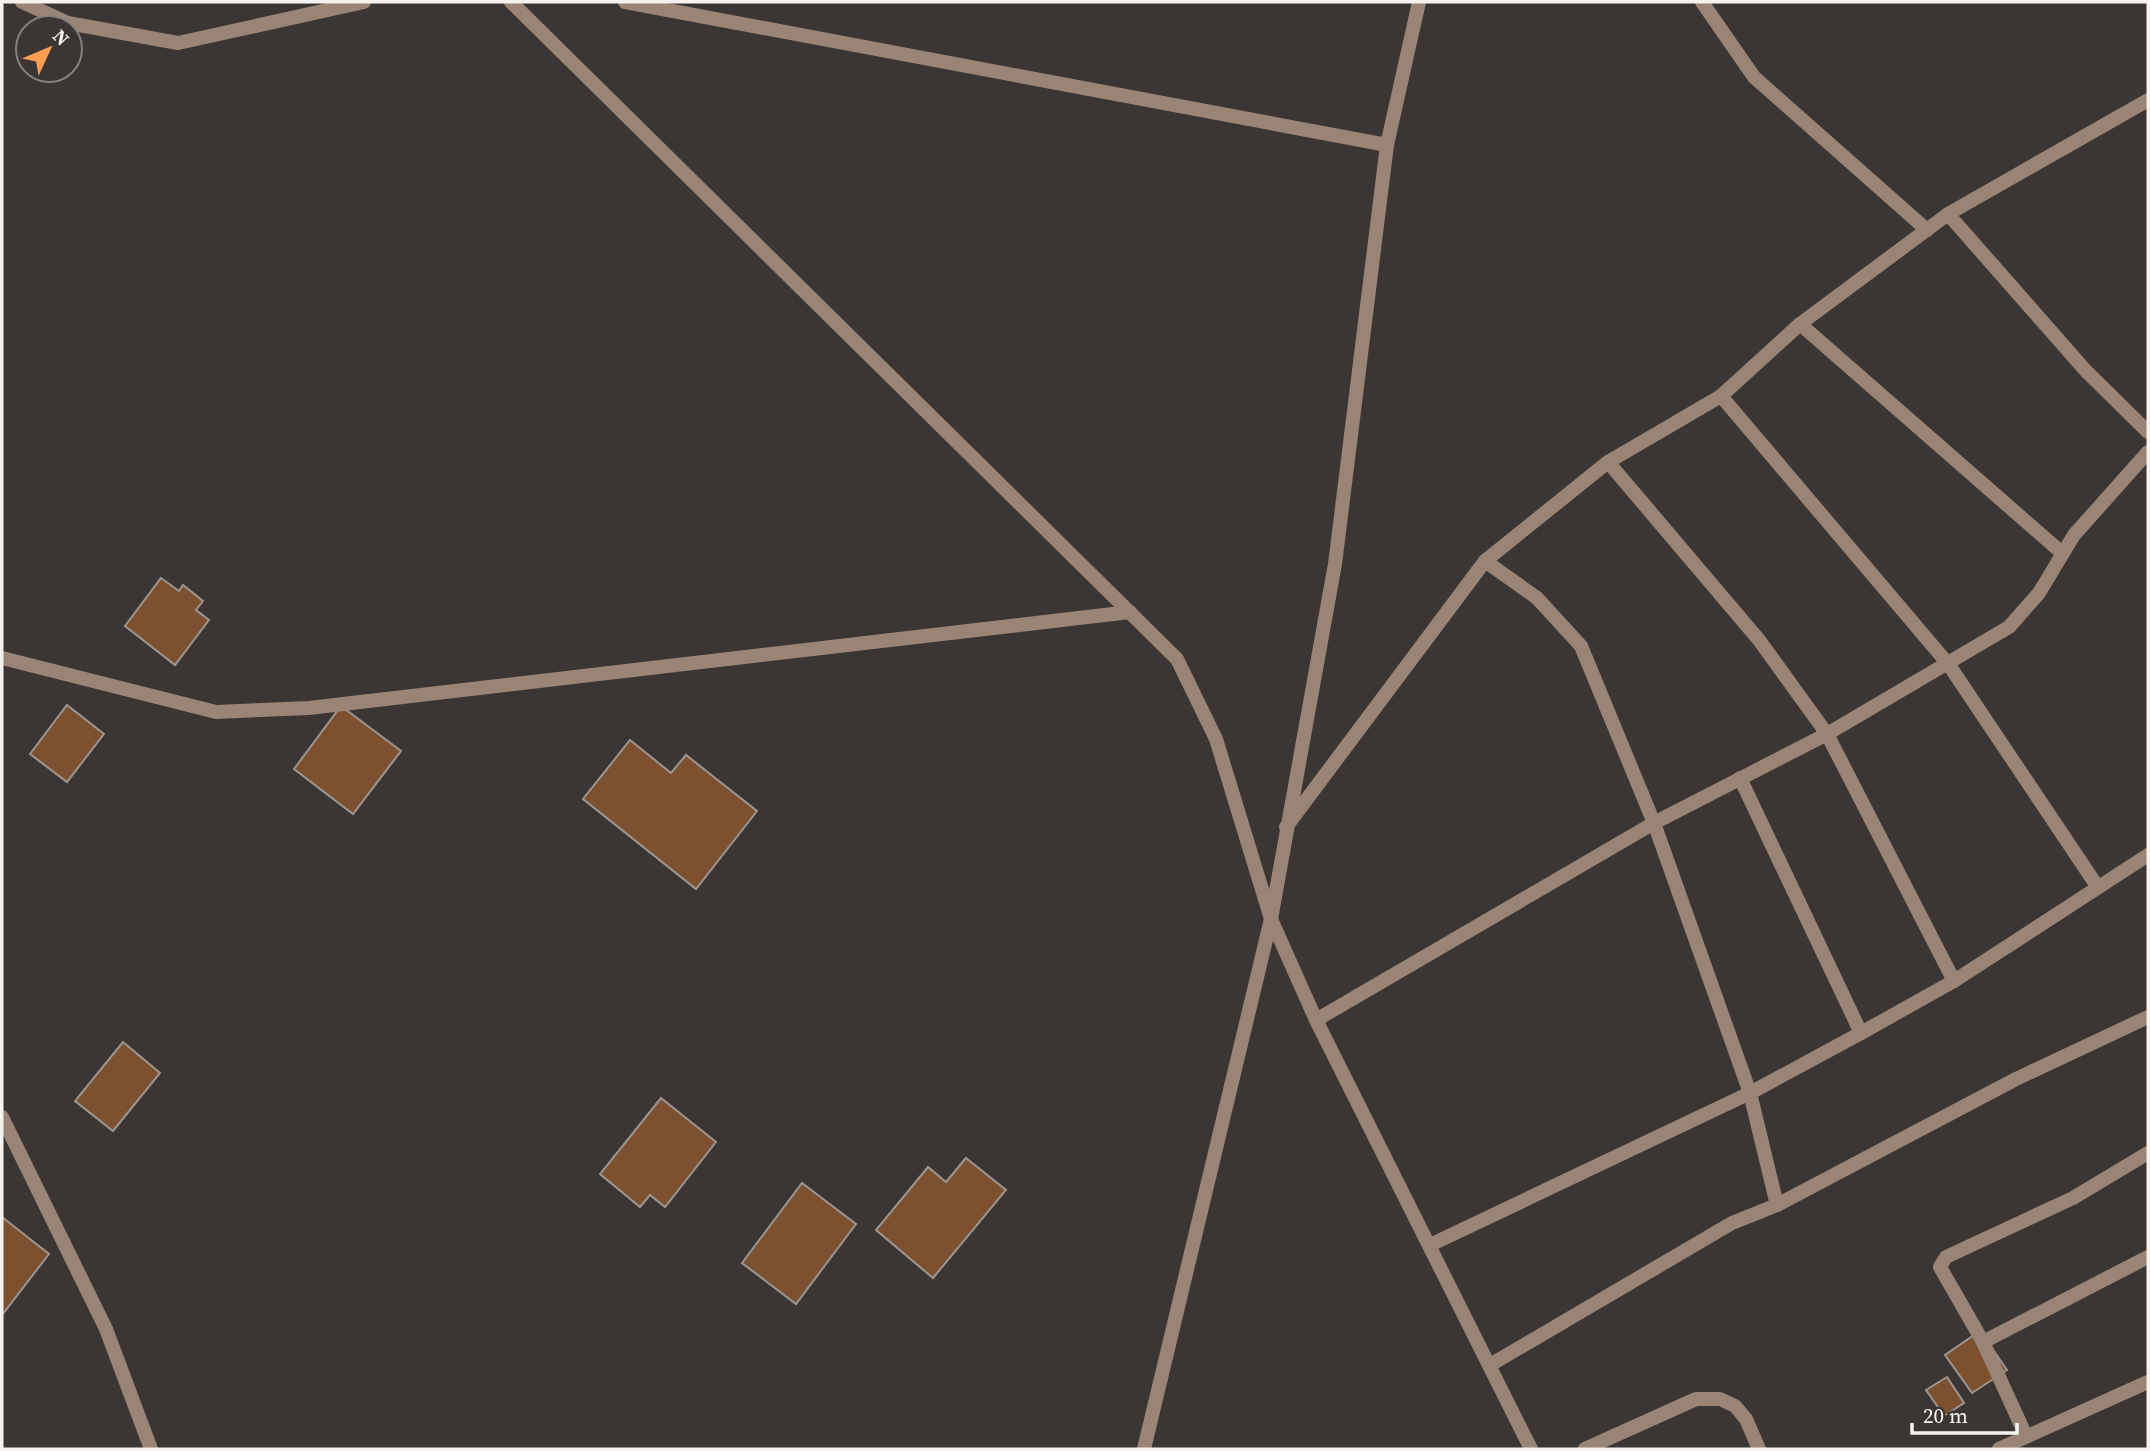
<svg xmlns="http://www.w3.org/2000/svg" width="2150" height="1451" font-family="'Source Serif 4',serif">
	<rect width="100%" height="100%" fill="#3b3633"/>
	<g fill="#7d512f" stroke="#9c9692" stroke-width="2">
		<polygon points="161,578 179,591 183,585 203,601 196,610 209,620 175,665 125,626"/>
		<polygon points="67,705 104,734 67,782 30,754"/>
		<polygon points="341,706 401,751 353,814 294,769"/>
		<polygon points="630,740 671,773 686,755 757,811 696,889 583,799"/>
		<polygon points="123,1042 160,1073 113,1131 75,1101"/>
		<polygon points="661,1098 716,1142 665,1207 650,1195 640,1207 600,1174"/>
		<polygon points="966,1158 1006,1190 933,1278 876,1230 928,1167 946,1182"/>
		<polygon points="802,1183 856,1224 796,1304 742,1263"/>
		<polygon points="2,1217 49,1254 2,1315"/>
		<polygon points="1980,1331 2007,1370 1972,1393 1945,1355"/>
		<polygon points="1947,1377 1964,1403 1944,1416 1926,1390"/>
	</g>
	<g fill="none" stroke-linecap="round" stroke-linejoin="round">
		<g stroke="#9a8475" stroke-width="14">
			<polyline points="22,2 68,23 178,43 364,2"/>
			<polyline points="511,2 1177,659 1216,739 1271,919 1316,1020 1531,1449"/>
			<polyline points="625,2 1387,145"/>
			<polyline points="1702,2 1754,77 1927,230"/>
			<polyline points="1948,214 2086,371 2148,432"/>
			<polyline points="1800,324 2062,553"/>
			<polyline points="1721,396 1949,665 2097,886"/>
			<polyline points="1608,462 1759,640 1827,734 1954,981"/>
			<polyline points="1485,561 1537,598 1581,646 1654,823 1750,1093 1777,1205"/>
			<polyline points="2,658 216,712 309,708 1130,612"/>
			<polyline points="1740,778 1861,1033"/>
			<polyline points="1316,1020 1654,823 1827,734 2009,627 2039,593 2074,535 2148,452"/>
			<polyline points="2,1117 106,1329 151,1449"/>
			<polyline points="1430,1245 1750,1093 1861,1033 1954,981 2148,855"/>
			<polyline points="1983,1342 2148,1257"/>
			<polyline points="1490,1365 1732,1223 1777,1205 2016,1079 2148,1017"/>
			<polyline points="2026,1436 1983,1342 1940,1267 1946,1257 2073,1198 2148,1153"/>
			<polyline points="1144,1449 1271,919 1335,564 1387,145 1419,2"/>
			<polyline points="1585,1449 1696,1399 1720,1399 1735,1406 1746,1419 1759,1449"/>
			<polyline points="1999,1449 2148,1382"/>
		</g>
		<polyline stroke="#9a8475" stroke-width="14" points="1286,827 1485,561 1608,462 1721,396 1800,324 1948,214 2148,100"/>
	</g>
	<rect width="2150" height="1451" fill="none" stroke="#f5f2ef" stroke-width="7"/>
	<g transform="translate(49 49) rotate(46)"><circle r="33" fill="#3b3633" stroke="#85817e" stroke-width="2"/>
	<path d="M0-5L12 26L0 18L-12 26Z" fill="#fc9d53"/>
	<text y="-10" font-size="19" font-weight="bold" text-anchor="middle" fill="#f5f2ef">N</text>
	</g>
	<path d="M1912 1423v10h105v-10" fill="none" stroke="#f5f2ef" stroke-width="3.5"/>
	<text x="1923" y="1423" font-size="21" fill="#f5f2ef" stroke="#3b3633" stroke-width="5" paint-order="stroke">20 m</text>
</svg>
